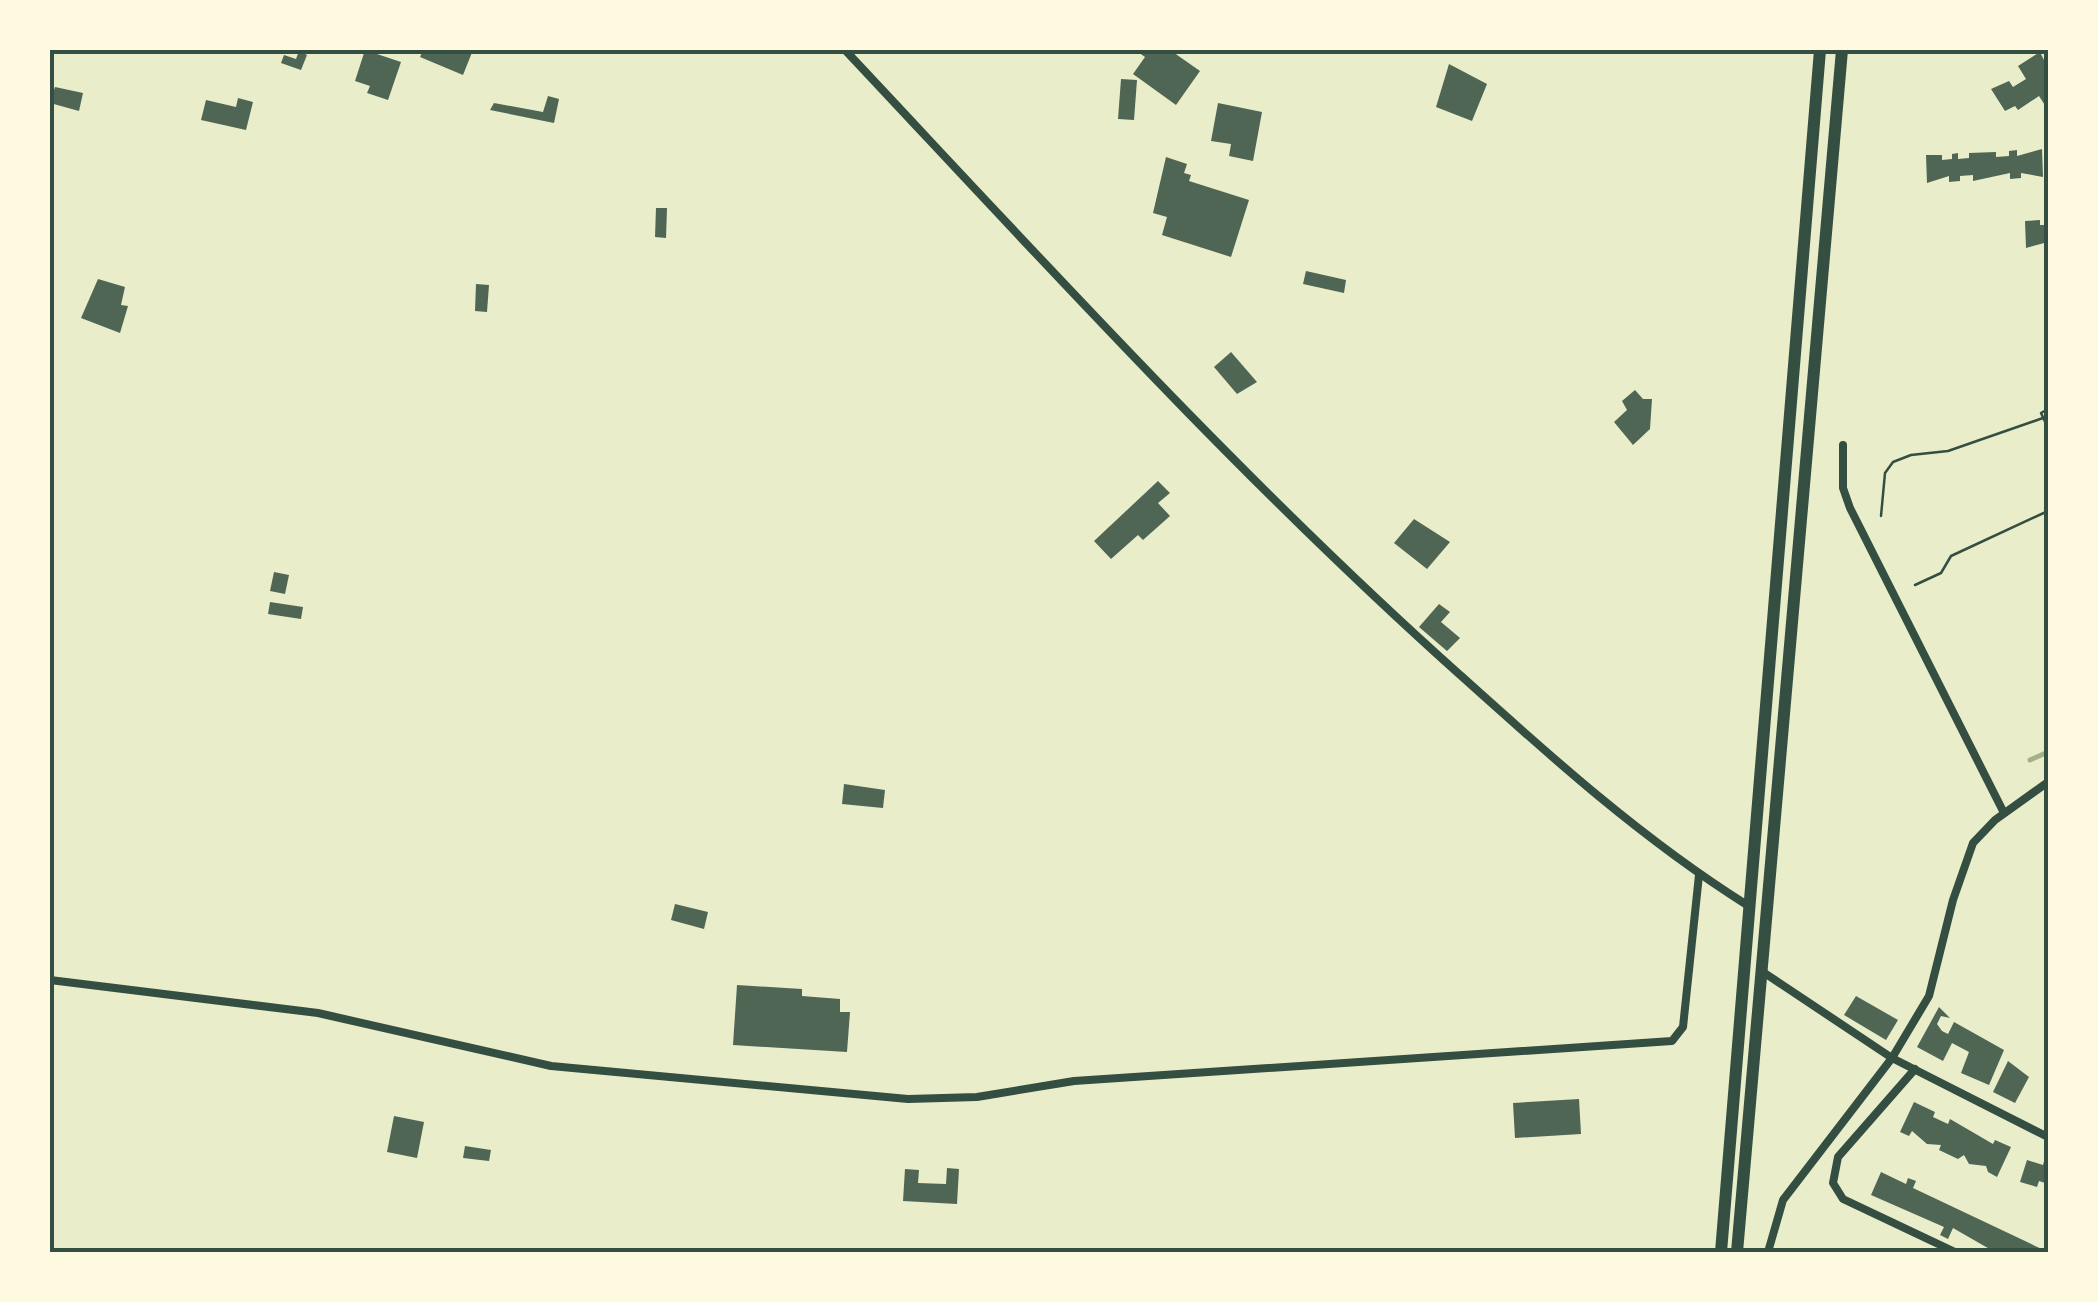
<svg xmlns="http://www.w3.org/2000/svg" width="2098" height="1302" font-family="'Noto Serif',serif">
	<rect width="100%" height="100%" fill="#e9edc9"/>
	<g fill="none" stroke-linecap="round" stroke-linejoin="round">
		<polyline stroke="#a3b18a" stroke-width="5" points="2030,760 2048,752"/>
	</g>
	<g fill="#4f6655">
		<polygon points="365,50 401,62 388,100 367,93 370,86 355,81"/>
		<polygon points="423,50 473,50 463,75 420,57"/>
		<polygon points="1135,50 1170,50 1200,71 1176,105 1133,74 1145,57"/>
		<polygon points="299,51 307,55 301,70 281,63 284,55 296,59"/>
		<polygon points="2040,52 2048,68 2048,110 2039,96 2018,110 2015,106 2005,111 1991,89 2009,81 2013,87 2026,79 2018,66"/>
		<polygon points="1449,64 1487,84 1472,121 1436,107"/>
		<polygon points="1121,79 1137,80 1134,120 1118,119"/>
		<polygon points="55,87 83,93 79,111 50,103"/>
		<polygon points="548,96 559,99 554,123 490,110 494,103 543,112"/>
		<polygon points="238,98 253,102 246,130 201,120 206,100 236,107"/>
		<polygon points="1218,103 1262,112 1253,161 1229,156 1231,144 1211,141"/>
		<polygon points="2042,149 2043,177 2021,173 2021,178 2010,179 2010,173 1973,181 1973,175 1960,176 1960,181 1949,182 1949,176 1927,183 1926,155 1942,155 1942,160 1952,159 1952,154 1958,153 1958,159 1969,158 1969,153 1996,152 1996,157 2009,156 2009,151 2017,150 2017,156"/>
		<polygon points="1166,157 1187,164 1184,173 1191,175 1189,181 1249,200 1231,257 1162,235 1167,217 1153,213"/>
		<polygon points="656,208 667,208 666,238 655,237"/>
		<polygon points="2040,220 2040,225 2048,225 2048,242 2026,248 2025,221"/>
		<polygon points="1306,271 1346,280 1344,293 1303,284"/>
		<polygon points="98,279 125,287 121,305 128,306 120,333 81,318"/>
		<polygon points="476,284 489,285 487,312 475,311"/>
		<polygon points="1231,352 1257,382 1237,394 1214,367"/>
		<polygon points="1635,390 1643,399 1652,399 1650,429 1633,445 1614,422 1627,410 1622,401"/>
		<polygon points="1158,481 1170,493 1158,503 1170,516 1143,540 1138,535 1111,559 1094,541"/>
		<polygon points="1414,519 1450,542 1427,569 1394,543"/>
		<polygon points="274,572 289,575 285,594 270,591"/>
		<polygon points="270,602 303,607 301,619 268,614"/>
		<polygon points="1439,604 1450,612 1441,622 1460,638 1447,651 1419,627"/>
		<polygon points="844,784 885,790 883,808 842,804"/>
		<polygon points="675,904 708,912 704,929 671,920"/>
		<polygon points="737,985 802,989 802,996 840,999 840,1012 850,1012 847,1052 733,1045"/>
		<polygon points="1856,996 1898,1020 1886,1040 1844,1015"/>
		<polygon points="1939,1007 1950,1018 1941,1016 1937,1024 1942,1031 1948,1034 1954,1022 2004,1050 1989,1085 1961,1073 1969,1052 1952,1043 1943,1061 1917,1047"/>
		<polygon points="2008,1061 2029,1077 2015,1103 1993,1092"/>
		<polygon points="1579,1099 1581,1134 1515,1138 1513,1103"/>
		<polygon points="1914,1102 1935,1112 1933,1117 1948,1124 1950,1119 1993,1144 1995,1140 2011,1147 1997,1177 1988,1172 1986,1166 1969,1164 1964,1155 1958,1159 1939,1150 1941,1145 1927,1144 1912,1131 1909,1136 1900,1132"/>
		<polygon points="394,1116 424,1122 417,1158 387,1152"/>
		<polygon points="465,1146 491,1150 489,1161 463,1158"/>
		<polygon points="2047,1151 2048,1184 2039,1181 2037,1187 2020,1182 2027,1160 2043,1165"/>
		<polygon points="947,1168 959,1169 957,1204 903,1201 905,1169 919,1170 918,1183 946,1184"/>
		<polygon points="1881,1172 1906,1184 1908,1178 1916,1181 1913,1188 2048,1252 1993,1251 1953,1228 1948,1239 1940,1235 1944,1227 1871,1195"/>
	</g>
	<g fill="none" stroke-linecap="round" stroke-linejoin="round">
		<g stroke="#344e41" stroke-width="2.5">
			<polyline points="2048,409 2041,413 2048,428"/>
			<polyline points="1881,516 1885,473 1893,462 1911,455 1948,451 2043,418"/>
			<polyline points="1915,585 1941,573 1951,556 2048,511"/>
		</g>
		<polyline stroke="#344e41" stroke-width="4" points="2048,678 2048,681"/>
		<g stroke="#344e41" stroke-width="8">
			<path d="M845 50C1045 263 1241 479 1459 674 1550 756 1642 839 1747 905"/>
			<polyline points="1843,445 1843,488 1850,508 2004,813"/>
			<polyline points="1763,972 1892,1058 2048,1137"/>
			<polyline points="50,980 318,1013 551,1066 908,1099 977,1097 1074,1081 1672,1041 1683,1027 1699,875"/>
			<polyline points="1915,1069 1838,1157 1833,1183 1843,1199 1955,1252"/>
			<polyline points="1768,1252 1783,1200 1892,1058 1929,996 1953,900 1973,843 1995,820 2048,782"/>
		</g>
		<g stroke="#344e41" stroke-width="12">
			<polyline points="1721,1252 1820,50"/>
			<polyline points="1737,1252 1842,50"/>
		</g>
	</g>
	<rect width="2098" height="1302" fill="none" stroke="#fefae0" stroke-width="105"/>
	<rect x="52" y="52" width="1994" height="1198" fill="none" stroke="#344e41" stroke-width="4"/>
</svg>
